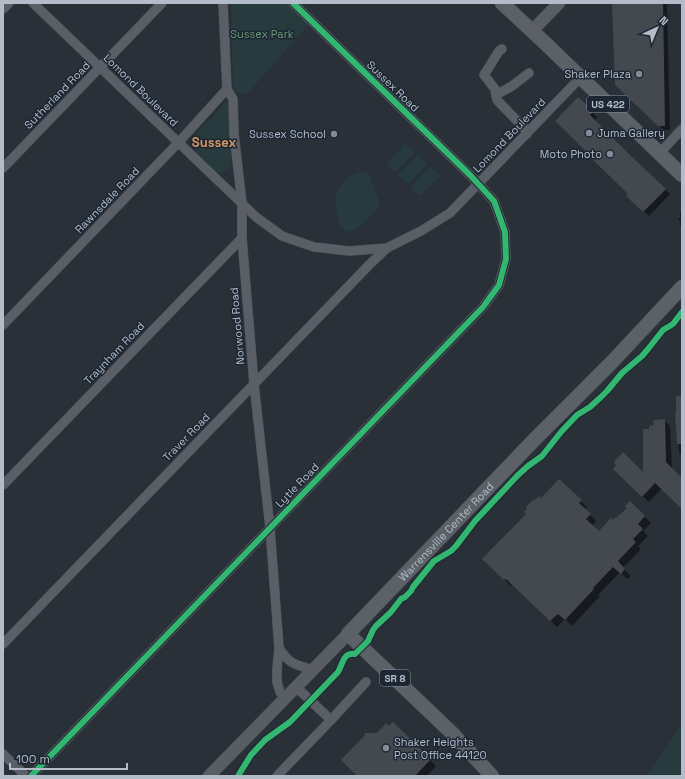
<svg xmlns="http://www.w3.org/2000/svg" width="685" height="779" viewBox="0 0 685 779" font-family="'Space Grotesk',sans-serif">
  <style>
    .green { fill: #273a3e }
    .shadow { fill: #0007 }
    .building { fill: #444950 }
    .lines { fill: none; stroke-linecap: round; stroke-linejoin: round }
    .street-casing { stroke: #484c53; stroke-width: 10 }
    .secondary-casing { stroke: #484c53; stroke-width: 13 }
    .primary-casing { stroke: #484c55; stroke-width: 15 }
    .street { stroke: #5a5e66; stroke-width: 9 }
    .secondary { stroke: #595d64; stroke-width: 12 }
    .primary { stroke: #5c6168; stroke-width: 14 }
    .cycleway-casing { stroke: #1d2633; stroke-width: 8 }
    .cycleway { stroke: #33b770; stroke-width: 6 }
    .poi-dot { fill: #848b96; stroke: #1d2633; stroke-width: 1.5 }
    .labels { text-anchor: middle; dominant-baseline: central; stroke-width: 3; stroke-linejoin: round; paint-order: stroke }
    .shield { fill: #1d2633; stroke: #878f9c; stroke-width: 1 }
    .shield-label { font-size: 10px; font-weight: bold; fill: #b4bcc9 }
    .park-label { font-size: 11px; fill: #6b9a76; stroke: #1d2633 }
    .poi-label { font-size: 11px; fill: #b4bcc9; stroke: #1d2633; text-anchor: end }
    .street-label { font-size: 11px; fill: #b4bcc9; stroke: #1d2633 }
    .quarter-label { font-size: 13px; font-weight: bold; fill: #d59563; stroke: #1d2633 }
  </style>
  <rect width="100%" height="100%" fill="#2a3038"/>
  <g class="green">
    <polygon points="231,3 287,3 309,24 248,93 236,93 233,87 232,34"/>
    <path d="M226,100l3,2c0,4 -1,9 -1,13 1,17 7,37 1,53l-8,5 -14,-7 -14,-18 -2,-7 10,-12 15,-15z"/>
    <polygon points="405,143 415,152 395,172 386,163"/>
    <polygon points="418,155 427,164 408,184 398,175"/>
    <polygon points="430,166 440,176 420,196 411,187"/>
    <path d="M363,171l6,4 11,28c-8,13 -17,25 -32,29 -7,-3 -9,-8 -10,-15 -1,-6 -4,-16 -2,-22 3,-12 16,-22 27,-24z"/>
    <polygon points="682,723 682,776 647,776 679,728"/>
  </g>
  <g class="shadow">
    <polygon points="613,3 667,3 670,130 664,130 616,85"/>
    <polygon points="578,98 597,117 594,121 670,194 649,216 628,196 630,194"/>
    <polygon points="682,211 682,227 679,224 681,222 678,219 681,217 679,214"/>
    <polygon points="682,397 682,456 679,453 676,413"/>
    <polygon points="664,420 670,426 672,469 682,479 682,508 662,488 649,502 620,475 644,474 650,430"/>
    <polygon points="559,480 587,507 585,509 596,521 592,526 599,533 613,521 617,520 628,508 630,503 651,523 643,531 648,536 638,546 641,549 623,568 631,576 627,579 620,572 598,595 600,596 572,626 565,619 557,627 512,584 511,586 483,559 527,514 535,501 541,499"/>
    <polygon points="393,724 436,766 427,776 358,776 377,734 389,727"/>
  </g>
  <g class="building">
    <polygon points="612,3 663,3 665,126 658,126 615,85"/>
    <polygon points="578,97 593,111 590,115 631,156 666,189 643,212 626,196 628,194 584,151 585,150 555,121"/>
    <polygon points="676,396 682,396 682,444 677,444 675,412 676,412"/>
    <polygon points="665,419 666,462 682,478 682,509 655,483 642,497 613,469 616,465 614,462 623,452 643,472 643,429 649,429 650,425 653,426 654,420"/>
    <polygon points="559,479 582,500 579,503 591,514 586,519 599,531 611,518 613,520 615,517 616,518 627,508 625,506 630,501 645,516 638,524 643,529 633,539 636,542 618,561 625,569 621,574 613,567 593,588 594,589 565,620 558,614 550,621 506,579 504,580 482,559 526,514 524,512 527,508 526,507 534,499 535,500 539,496 541,498"/>
    <polygon points="393,722 431,759 415,776 357,776 341,760 365,735 364,733 377,733 386,723 389,726"/>
  </g>
  <g class="lines">
    <defs>
      <g id="street">
        <polyline points="33,3 256,217 282,236 314,247 349,251 387,248 421,231 450,213 580,78"/>
        <polyline points="223,3 227,89 233,99 234,134 242,203 242,238 254,384 270,528 279,648 277,669 277,682 280,692 285,698"/>
        <polyline points="3,9 9,3"/>
        <polyline points="502,49 499,51 484,75 495,89 497,100 525,129 527,134"/>
        <polyline points="496,95 512,86 529,73"/>
        <polyline points="659,154 682,129"/>
        <polyline points="3,168 162,3"/>
        <polyline points="3,325 178,143 227,89"/>
        <polyline points="3,485 242,238"/>
        <polyline points="3,644 370,264 387,248"/>
        <path d="M279,648c11,17 16,16 34,22"/>
        <polyline points="296,687 331,720"/>
        <polyline points="3,754 26,776"/>
        <polyline points="31,776 483,307 499,285 506,259 505,232 494,201 470,175 293,3"/>
        <polyline points="277,776 331,720 366,682"/>
      </g>
      <g id="secondary">
        <polyline points="532,31 559,3"/>
        <polyline points="209,776 348,634"/>
      </g>
      <g id="primary">
        <polyline points="502,3 545,43 682,175"/>
        <path id="s1" d="M492,776l-39,-42 -105,-100 185,-193 80,-80 69,-74"/>
      </g>
    </defs>
    <use href="#street" class="street-casing"/>
    <use href="#secondary" class="secondary-casing"/>
    <use href="#primary" class="primary-casing"/>
    <use href="#street" class="street"/>
    <use href="#secondary" class="secondary"/>
    <use href="#primary" class="primary"/>
    <defs>
      <g id="cycleway">
        <polyline points="31,776 483,307 499,285 506,259 505,232 494,201 470,175 293,3"/>
        <path d="M238,776l13,-21 14,-15 25,-18 48,-50c5,-8 5,-20 17,-18l13,-13 5,-11 3,-4 15,-14 10,-13 4,-2 6,-6 2,-4 21,-26 17,-10 5,-5 19,-25 43,-46 10,-9 14,-10 19,-24 16,-17 13,-8 11,-10 6,-6 15,-18 20,-17 6,-7 15,-19 10,-6 9,-12"/>
      </g>
    </defs>
    <use href="#cycleway" class="cycleway-casing"/>
    <use href="#cycleway" class="cycleway"/>
  </g>
  <g class="poi-dot">
    <circle cx="639" cy="74" r="4"/>
    <circle cx="589" cy="133" r="4"/>
    <circle cx="334" cy="134" r="4"/>
    <circle cx="610" cy="154" r="4"/>
    <circle cx="386" cy="748" r="4"/>
  </g>
  <g class="labels">
    <g class="shield">
      <rect x="587" y="96" width="42" height="16" rx="3"/>
      <rect x="380" y="670" width="30" height="16" rx="3"/>
    </g>
    <g class="shield-label">
      <text x="608" y="104">US 422</text>
      <text x="395" y="678">SR 8</text>
    </g>
    <g class="park-label">
      <text x="262" y="34">Sussex Park</text>
    </g>
    <g class="poi-label">
      <text x="631" y="74">Shaker Plaza</text>
      <text x="597" y="133" text-anchor="start">Juma Gallery</text>
      <text x="326" y="134">Sussex School</text>
      <text x="602" y="154">Moto Photo</text>
      <text x="394" y="742" text-anchor="start">Shaker Heights<tspan x="394" dy="13">Post Office 44120</tspan></text>
    </g>
    <g class="street-label">
      <text transform="translate(393 86) rotate(44)">Sussex Road</text>
      <text transform="translate(141 90) rotate(44)">Lomond Boulevard</text>
      <text transform="translate(57 95) rotate(-46)">Sutherland Road</text>
      <text transform="translate(509 135) rotate(-46)">Lomond Boulevard</text>
      <text transform="translate(107 200) rotate(-46)">Rawnsdale Road</text>
      <text transform="translate(237 326) rotate(-95)">Norwood Road</text>
      <text transform="translate(114 353) rotate(-46)">Traynham Road</text>
      <text transform="translate(186 437) rotate(-46)">Traver Road</text>
      <text transform="translate(297 485) rotate(-46)">Lytle Road</text>
      <text stroke="none"><textPath href="#s1" startOffset="344">Warrensville Center Road</textPath></text>
    </g>
    <g class="quarter-label">
      <text x="214" y="142">Sussex</text>
    </g>
  </g>
  <rect width="685" height="779" fill="none" stroke="#b4bcc9" stroke-width="8"/>
  <g transform="translate(657 28) rotate(44)" stroke="#1d2633" stroke-width="3" paint-order="stroke">
  <path d="M0-3L7 15L0 10L-7 15Z" fill="#b4bcc9"/>
  <text y="-6" font-size="11" font-weight="bold" text-anchor="middle" fill="#b4bcc9">N</text>
  </g>
  <path d="M10 763v6h117v-6" fill="none" stroke="#b4bcc9" stroke-width="2"/>
  <text x="16" y="763" font-size="12" fill="#b4bcc9" stroke="#1d2633" stroke-width="3" paint-order="stroke">100 m</text>
</svg>
